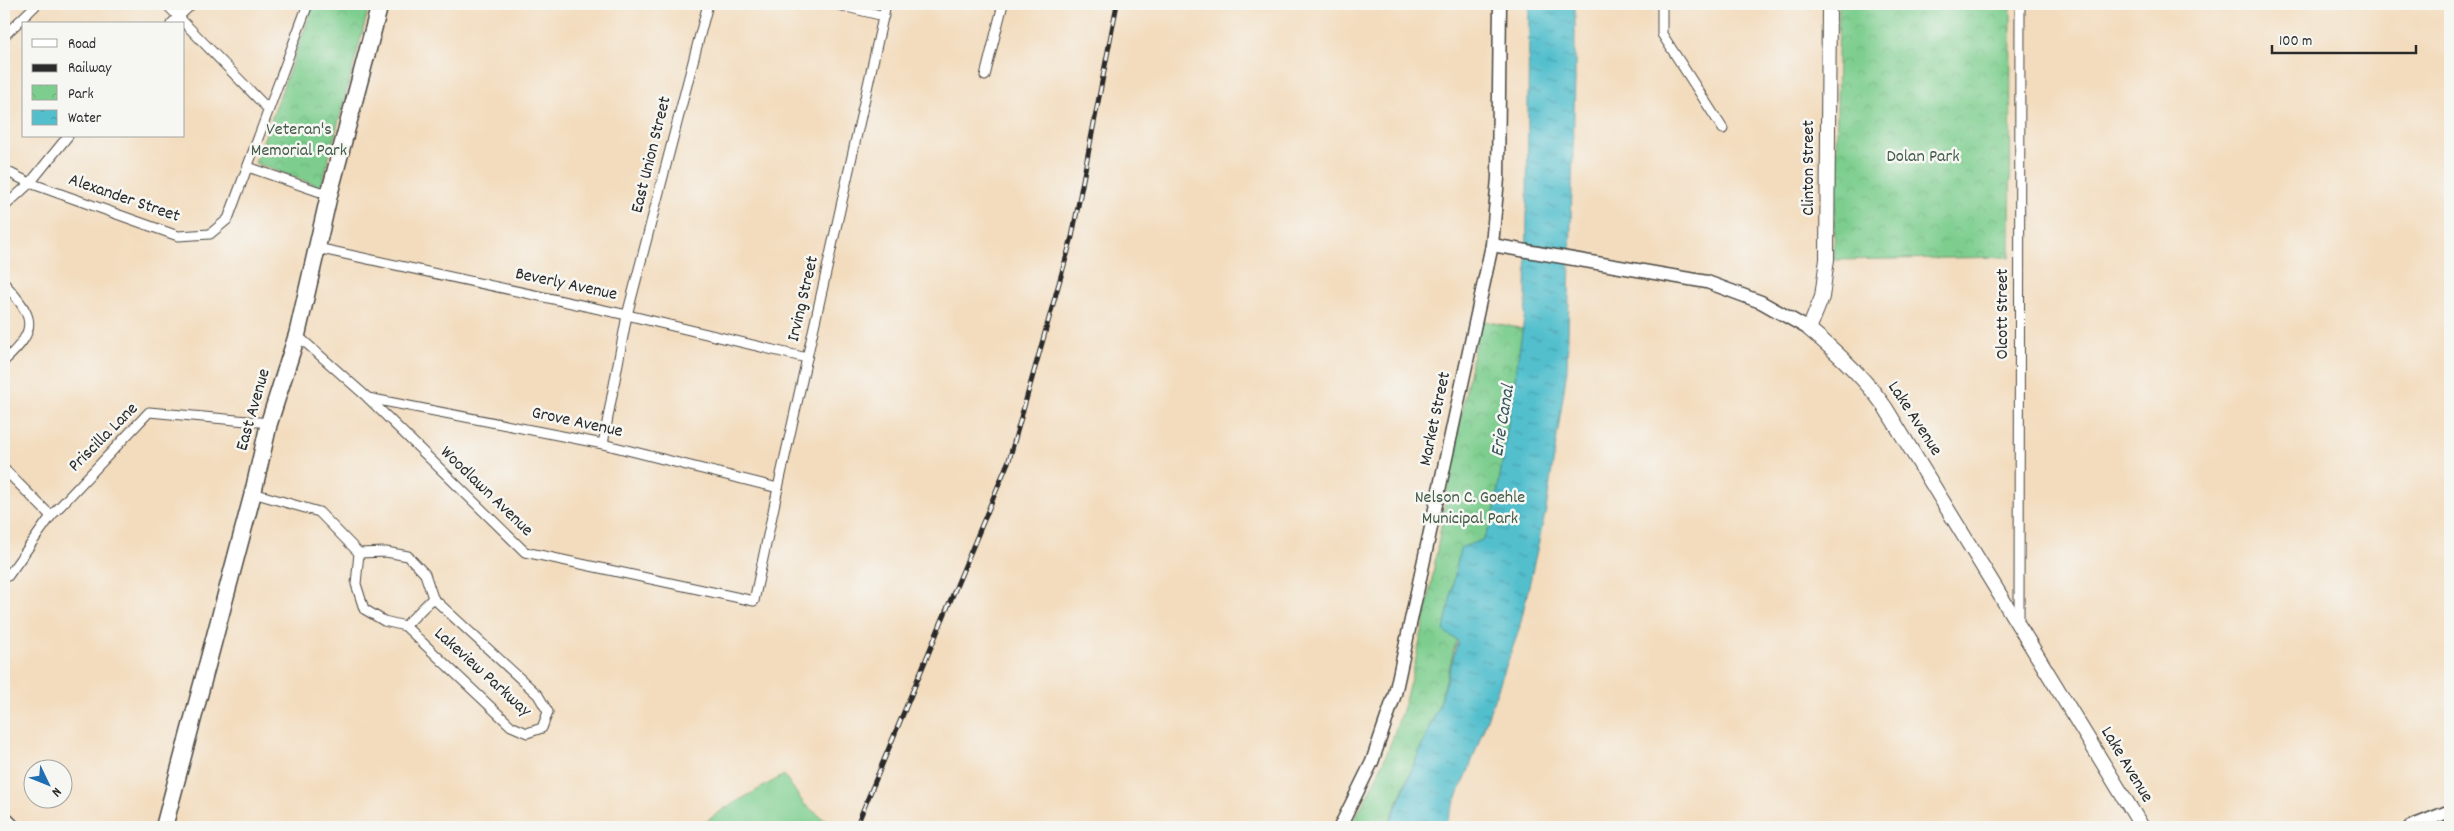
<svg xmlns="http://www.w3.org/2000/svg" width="2454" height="831" viewBox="0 0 2454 831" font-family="Dekko,sans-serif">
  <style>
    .grass { fill: #7dce8e; stroke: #547c5c }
    .park { fill: url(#park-crowns); stroke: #547c5c }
    .water { fill: url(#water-ripples); stroke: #3f757c }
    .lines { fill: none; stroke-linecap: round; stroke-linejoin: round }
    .street-casing { stroke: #494641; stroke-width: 11 }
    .secondary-casing { stroke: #494641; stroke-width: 15 }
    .primary-casing { stroke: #494641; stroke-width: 16 }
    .highway-casing { stroke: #494641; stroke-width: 19 }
    .street { stroke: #fff; stroke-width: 9 }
    .secondary { stroke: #fff; stroke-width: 12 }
    .primary { stroke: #fff; stroke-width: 14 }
    .highway { stroke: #fff; stroke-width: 16 }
    .rail-casing { stroke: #2b2b2b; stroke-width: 5 }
    .rail { stroke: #f6f6f2; stroke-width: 3; stroke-dasharray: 9; stroke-linecap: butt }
    .labels { text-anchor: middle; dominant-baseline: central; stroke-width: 5; stroke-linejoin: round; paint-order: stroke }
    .park-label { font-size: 18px; fill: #445c49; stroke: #f6f6f2 }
    .street-label { font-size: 18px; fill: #2b2b2b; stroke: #f6f6f2 }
    .water-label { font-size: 19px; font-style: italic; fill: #37575c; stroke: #f6f6f2 }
  </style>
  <defs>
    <pattern id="park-crowns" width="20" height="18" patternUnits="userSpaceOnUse" patternTransform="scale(1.25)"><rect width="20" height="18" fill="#7dce8e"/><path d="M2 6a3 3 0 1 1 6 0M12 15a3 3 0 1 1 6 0" fill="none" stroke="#6cb17b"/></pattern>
    <pattern id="water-ripples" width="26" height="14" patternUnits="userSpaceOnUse" patternTransform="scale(1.25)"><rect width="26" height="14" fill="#53bfcd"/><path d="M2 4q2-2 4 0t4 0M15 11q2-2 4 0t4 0" fill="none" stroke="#459ba7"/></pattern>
  </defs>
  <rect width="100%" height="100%" fill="#f6f6f2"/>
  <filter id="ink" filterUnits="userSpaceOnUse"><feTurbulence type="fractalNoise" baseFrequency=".02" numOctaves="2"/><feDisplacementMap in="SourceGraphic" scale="10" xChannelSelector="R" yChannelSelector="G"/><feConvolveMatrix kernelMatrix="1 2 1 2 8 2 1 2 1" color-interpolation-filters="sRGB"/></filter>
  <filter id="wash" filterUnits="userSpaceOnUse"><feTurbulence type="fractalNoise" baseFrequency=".0096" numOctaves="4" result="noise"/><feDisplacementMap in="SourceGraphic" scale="20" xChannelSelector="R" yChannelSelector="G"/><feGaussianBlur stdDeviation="1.12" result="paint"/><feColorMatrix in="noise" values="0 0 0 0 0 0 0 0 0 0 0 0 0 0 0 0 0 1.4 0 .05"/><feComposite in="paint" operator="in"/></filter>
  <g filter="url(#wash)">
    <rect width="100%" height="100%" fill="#f3dcbd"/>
    <polygon class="grass" points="784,775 804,804 834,827 698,827 727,807"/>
    <g class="park">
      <polygon points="314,4 370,4 321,187 255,163"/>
      <polygon points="1839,4 2011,4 2010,257 1834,260"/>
      <path d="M1480,320l43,9 -30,193 -11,18 -41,160 -54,127h-38c60,-93 76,-206 94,-313 11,-65 24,-130 37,-194z"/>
    </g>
    <polygon class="water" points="1529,4 1575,4 1575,79 1567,370 1546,510 1519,630 1468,772 1444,827 1388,827 1441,700 1458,641 1444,631 1460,548 1482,540 1493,522 1526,306"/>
  </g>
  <g filter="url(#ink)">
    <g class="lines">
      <defs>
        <g id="street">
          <polyline points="166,4 268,109"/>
          <polyline points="834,4 884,16"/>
          <polyline points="1662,4 1662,34 1723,129"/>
          <polyline points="171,24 192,4"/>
          <polyline points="4,36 37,4"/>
          <polyline points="985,76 1003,4"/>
          <polyline points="248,167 329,195"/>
          <polyline points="4,170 30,183 178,236 210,234 228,219 308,4"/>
          <polyline points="4,207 30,183 68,136"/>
          <polyline points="317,248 627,315 807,358"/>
          <path d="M4,283c30,34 36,45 0,78"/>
          <polyline points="297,335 368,398 525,552 754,601 778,488 886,4"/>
          <polyline points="368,398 603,444 778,488"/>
          <polyline points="603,444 627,315 708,4"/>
          <polyline points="4,469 51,516"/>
          <polyline points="253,493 319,512 359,553 386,552 408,556 425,574 433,598 538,695 548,712 542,728 527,733 511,726 405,626 384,621 364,609 356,584 359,553"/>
          <polyline points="4,576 8,576 51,516 149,412 269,423"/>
          <polyline points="2019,623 2020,4"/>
          <polyline points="405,626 433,598"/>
        </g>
        <g id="secondary">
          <polyline points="1492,245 1707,282 1761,302 1809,329"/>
          <polyline points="4,817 14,827"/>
          <polyline points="1340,827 1372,762 1395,694 1492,245 1498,178 1500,4"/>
          <polyline points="2410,827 2450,811"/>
        </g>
        <path id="primary" d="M1829,4l-2,255 -5,38 -13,32c29,24 55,48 76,78l257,420"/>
        <polyline id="highway" points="164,827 253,493 269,423 297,335 329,195 380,4"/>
      </defs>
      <use href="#street" class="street-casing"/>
      <use href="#secondary" class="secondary-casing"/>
      <use href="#primary" class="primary-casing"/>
      <use href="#highway" class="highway-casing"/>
      <use href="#street" class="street"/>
      <use href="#secondary" class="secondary"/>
      <use href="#primary" class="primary"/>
      <use href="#highway" class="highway"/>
      <defs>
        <polyline id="rail" points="856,827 1009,460 1072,237 1117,4"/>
      </defs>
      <use href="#rail" class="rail-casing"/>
      <use href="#rail" class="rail"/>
    </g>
  </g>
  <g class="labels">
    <g class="park-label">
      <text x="299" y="130">Veteran's<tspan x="299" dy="21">Memorial Park</tspan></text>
      <text x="1923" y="157">Dolan Park</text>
      <text x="1470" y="498">Nelson C. Goehle<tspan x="1470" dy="21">Municipal Park</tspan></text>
    </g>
    <g class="street-label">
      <text transform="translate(652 155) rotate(-76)">East Union Street</text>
      <text transform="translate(1809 168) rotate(-90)">Clinton Street</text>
      <text transform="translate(124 199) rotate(19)">Alexander Street</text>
      <text transform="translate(566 285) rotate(12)">Beverly Avenue</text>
      <text transform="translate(804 299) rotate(-77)">Irving Street</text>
      <text transform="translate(2003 314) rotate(-90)">Olcott Street</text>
      <text transform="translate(254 410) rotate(-74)">East Avenue</text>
      <text transform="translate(1436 419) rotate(-78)">Market Street</text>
      <text transform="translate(1914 419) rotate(57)">Lake Avenue</text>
      <text transform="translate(577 423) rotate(12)">Grove Avenue</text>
      <text transform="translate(104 438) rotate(-45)">Priscilla Lane</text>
      <text transform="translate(486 492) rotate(44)">Woodlawn Avenue</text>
      <text transform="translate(482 673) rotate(42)">Lakeview Parkway</text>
      <text transform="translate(2126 765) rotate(59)">Lake Avenue</text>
    </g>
    <g class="water-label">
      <text transform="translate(1504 421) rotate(-81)">Erie Canal</text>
    </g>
  </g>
  <rect width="2454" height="831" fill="none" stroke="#f6f6f2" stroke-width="20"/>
  <rect x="22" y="22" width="162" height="115" fill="#f6f6f2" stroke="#a5a5a2"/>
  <rect x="32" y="39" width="25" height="8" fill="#ffffff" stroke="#a5a5a2"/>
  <text x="68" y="48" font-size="15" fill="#2b2b2b">Road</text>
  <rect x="32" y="64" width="25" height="8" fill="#2b2b2b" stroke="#a5a5a2"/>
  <text x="68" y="72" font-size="15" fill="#2b2b2b">Railway</text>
  <rect x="32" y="85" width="25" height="15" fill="url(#park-crowns)" stroke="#a5a5a2"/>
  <text x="68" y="98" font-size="15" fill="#2b2b2b">Park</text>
  <rect x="32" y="110" width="25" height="15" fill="url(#water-ripples)" stroke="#a5a5a2"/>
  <text x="68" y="122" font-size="15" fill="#2b2b2b">Water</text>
  <g transform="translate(48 784) rotate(133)"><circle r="24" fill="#f6f6f2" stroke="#a5a5a2"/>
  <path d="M0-4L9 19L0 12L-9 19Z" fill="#1f6fb2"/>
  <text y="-8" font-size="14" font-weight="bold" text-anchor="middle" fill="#2b2b2b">N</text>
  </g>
  <path d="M2272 45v8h144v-8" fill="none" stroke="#2b2b2b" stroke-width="2.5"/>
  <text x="2279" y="45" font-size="15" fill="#2b2b2b" stroke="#f6f6f2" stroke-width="4" paint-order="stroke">100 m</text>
</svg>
